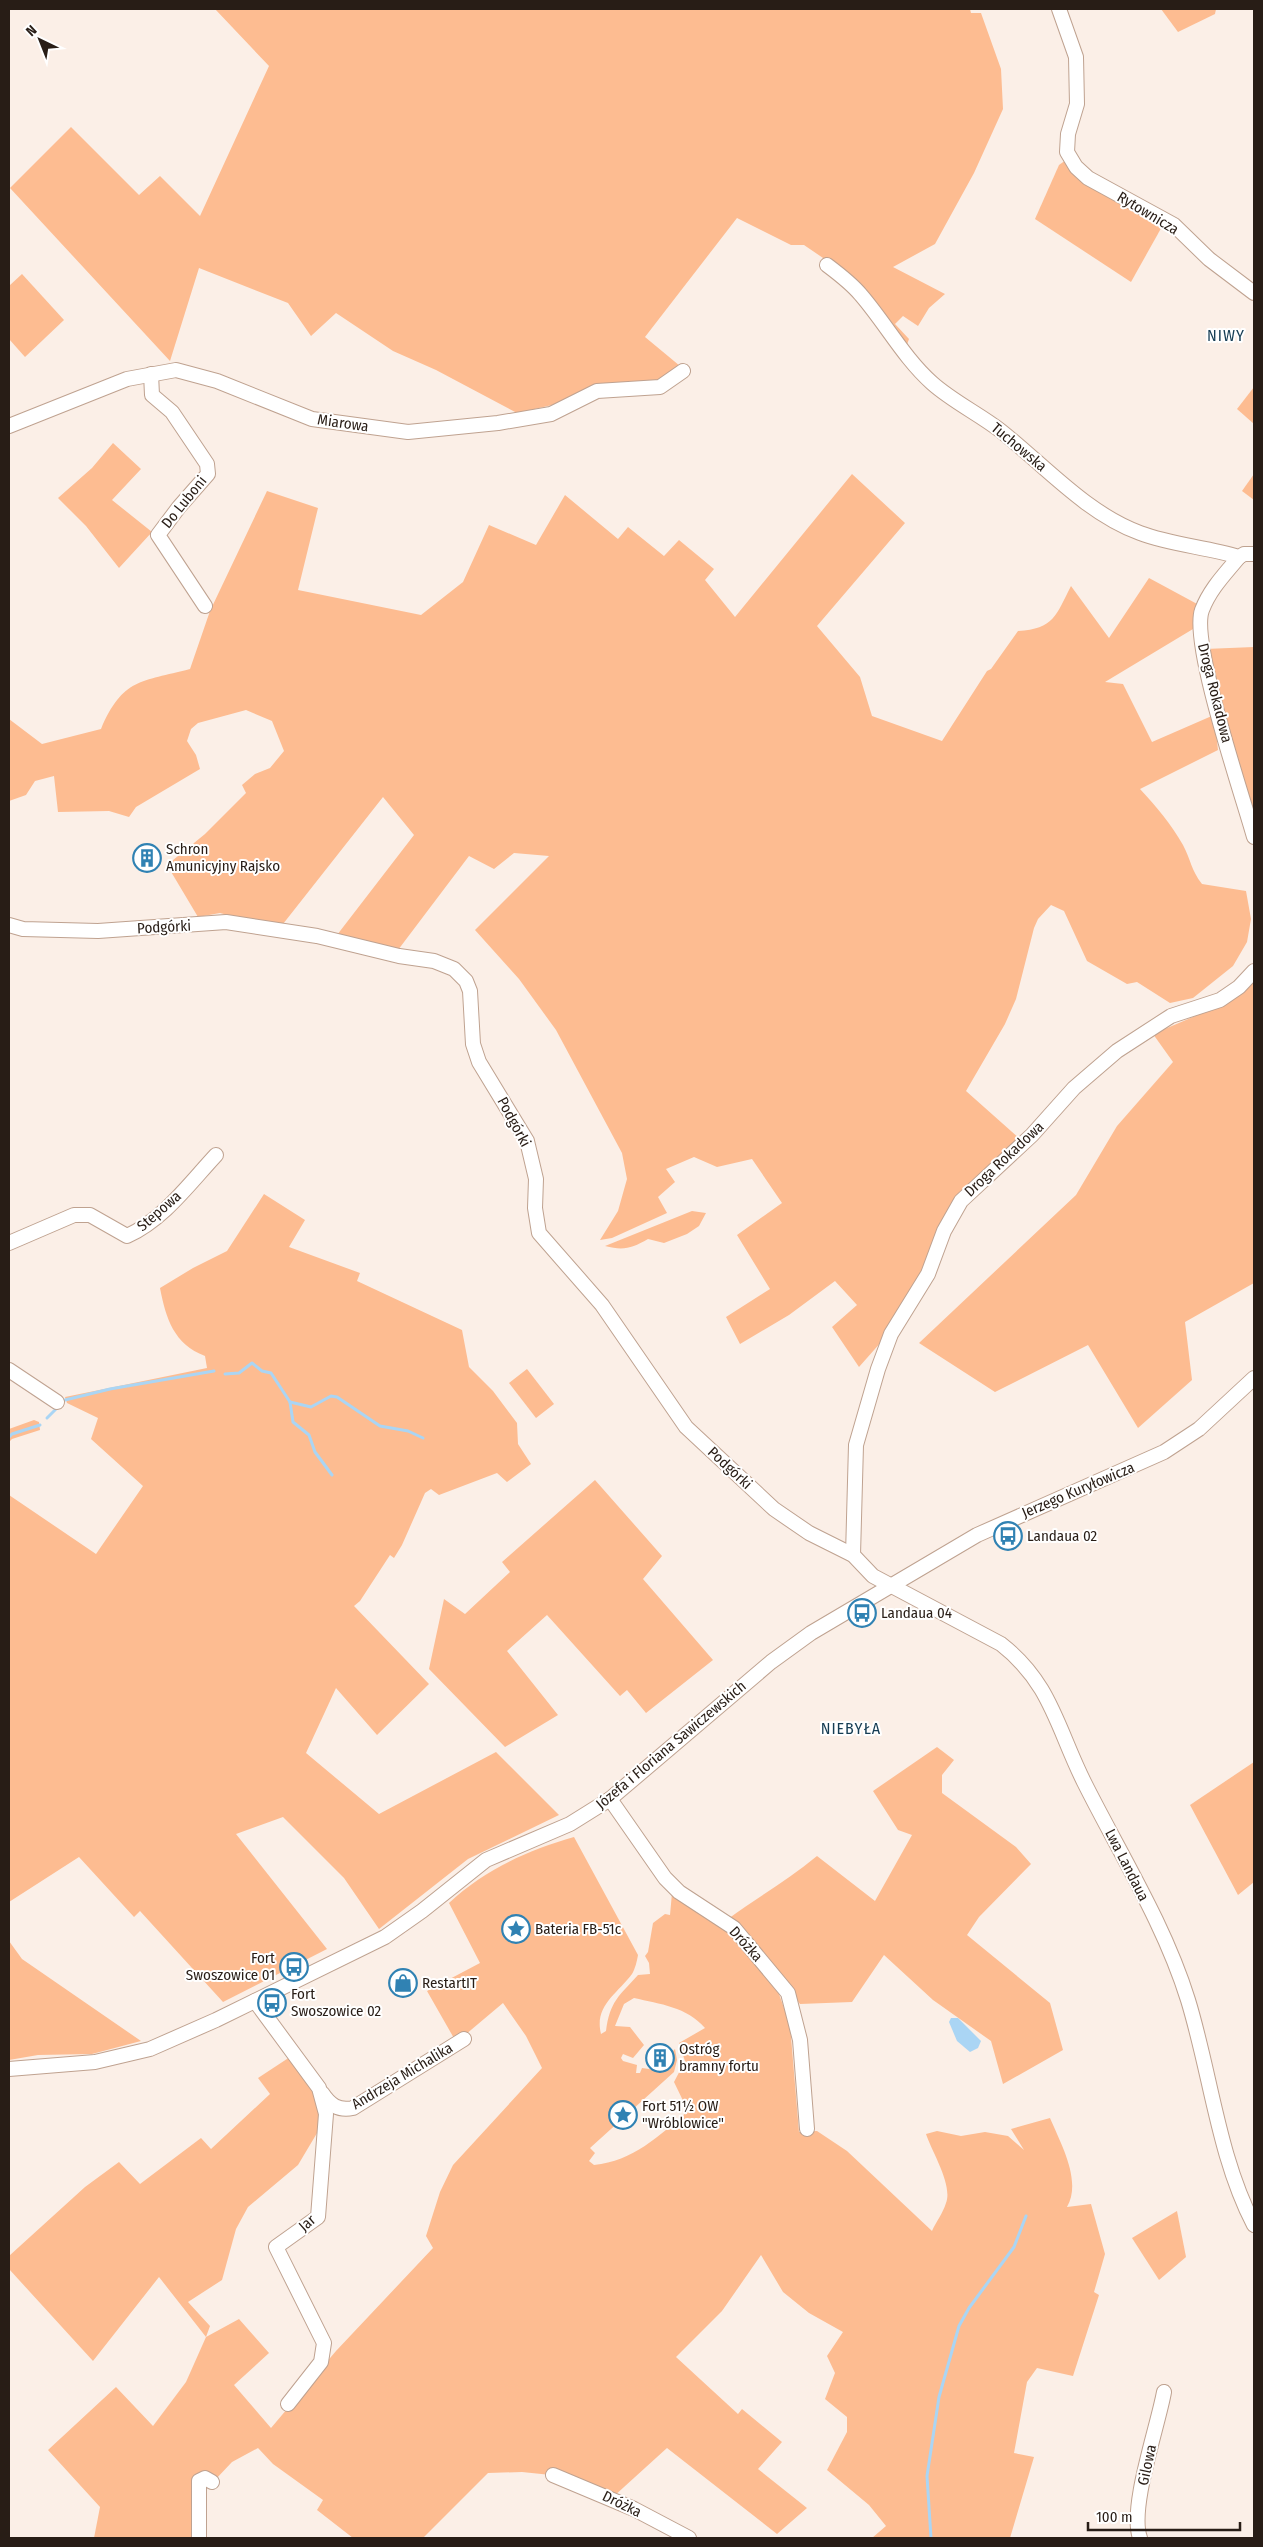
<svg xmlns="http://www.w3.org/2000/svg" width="1263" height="2547" viewBox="0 0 1263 2547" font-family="'Fira Sans Condensed',sans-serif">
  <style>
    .green { fill: #fdbc91; fill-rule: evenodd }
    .water { fill: #aad5f4 }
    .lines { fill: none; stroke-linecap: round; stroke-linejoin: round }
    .stream { stroke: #aad5f4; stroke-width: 3 }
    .minor-casing { stroke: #bfa290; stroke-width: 16 }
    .minor { stroke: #fff; stroke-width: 14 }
    .labels { text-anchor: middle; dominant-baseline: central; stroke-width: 4; stroke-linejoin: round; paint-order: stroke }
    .street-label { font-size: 15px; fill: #281d16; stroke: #fff }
    .poi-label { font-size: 15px; fill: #281d16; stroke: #fff; text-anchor: start }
    .neighbourhood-label { font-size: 16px; letter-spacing: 1px; fill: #163d54; stroke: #fff }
  </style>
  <rect width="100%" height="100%" fill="#fbefe7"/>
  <g class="green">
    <polygon points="215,9 970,9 971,13 981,13 1001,69 1003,109 974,173 935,244 893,267 945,294 929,308 918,326 903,316 895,324 909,339 905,350 848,275 804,245 791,245 737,218 645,337 680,366 661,379 631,385 600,386 552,405 517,413 436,370 393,351 336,313 311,336 288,303 199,268 170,361 10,188 71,127 139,195 160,176 200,216 269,66"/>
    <polygon points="1161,9 1216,9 1215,14 1178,32"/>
    <polygon points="1066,160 1164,223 1131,282 1035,219 1059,165"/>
    <polygon points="22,274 64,320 25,357 9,339 9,286"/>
    <polygon points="1254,387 1254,424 1237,409"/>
    <polygon points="113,443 141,469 112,500 152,532 119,568 86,526 58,498 92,468"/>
    <path d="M852,474l53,49 -88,103 43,51 12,39 70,25 45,-70 4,-2 27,-38c36,-2 38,-16 53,-45l38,52 40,-60 50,27 -6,24 -88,53 18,2 29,58 62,-27 4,35 -78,39c16,17 31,35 43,56 8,15 8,25 19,39l44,7 5,28 -4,23 -14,24 -40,32 -23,5 -33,-21 -10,2 -40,-23 -23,-50 -13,-6 -13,14 -4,9 -18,71 -11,25 -39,67 55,49 -47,39 -25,31 -24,59 -43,72 -23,26 -27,-40 25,-22 -22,-24 -46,34 -49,29 -14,-27 44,-28 -33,-54 45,-32 -30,-44 -35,8 -23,-10 -28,12 9,13 -17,15 9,16 -55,25 -12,2 18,-29 7,-25 2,-7 -5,-26 -66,-123 -37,-51 -44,-49 74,-74 -35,-3 -20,16 -25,-13 -71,94 -61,-15 77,-100 -31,-38 -100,127 -33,-3 -30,-8 -22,4 -31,-52 38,-31 41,-41 -4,-8 13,-11 15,-6 14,-17 -12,-30 -26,-11 -48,13 -7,6 -4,12 9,14 4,14 -64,38 -7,10 -20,-6 -51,1 -4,-36 -19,5 -9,14 -17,6v-82l33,25 59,-15c22,-51 40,-47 89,-60l20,-58 57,-120 51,17 -20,82 123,25 42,-33 26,-57 47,20 29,-50 53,44 10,-12 36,29 15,-16 35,29 -9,11 30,37z"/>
    <polygon points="1254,474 1254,500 1242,491"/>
    <polygon points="1254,647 1254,819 1205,649"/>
    <polygon points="1254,978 1254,1283 1185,1322 1192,1380 1138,1428 1088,1345 995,1392 919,1343 1076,1195 1117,1126 1173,1062 1153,1034 1233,1000"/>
    <path d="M264,1194l41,26 -16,27 71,26 -3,8 105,49 7,37 24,24 24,32 1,21 13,20 -24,18 -10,-9 -58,22 -8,-6 -6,4 -23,52 -8,13 -4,-3 -30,46 -6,5 75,78 -52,51 -41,-47 -30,65 73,61 117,-62 63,63 -91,44 -89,70 -35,-51 -61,-61 -47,17 91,115 -104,53 -83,-91 -6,6 -55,-60 -70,45v-407l87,59 47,-68 -52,-47 7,-21 -31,-15 -2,-6 142,-29 -2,-12c-31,-12 -39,-37 -45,-68l33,-20 34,-17z"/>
    <path d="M692,1211l14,2 -7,13 -12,8 -23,9 -16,-4c-16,9 -24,12 -43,7z"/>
    <polygon points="527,1369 554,1404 536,1418 509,1383"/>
    <polygon points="34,1420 39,1422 40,1430 12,1439 9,1442 9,1429"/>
    <polygon points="595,1480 662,1556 643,1579 713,1660 646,1713 627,1690 620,1696 547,1615 507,1651 558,1715 505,1747 429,1669 444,1599 465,1614 510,1572 502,1562"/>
    <path d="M937,1747l17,13 -12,15v18l74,54 15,17 -52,53 -12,18 83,68 13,47 -60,34 -12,-43 -58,-41 -49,-45 -32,47 -52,2 -63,-77 -9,-8c30,-22 60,-39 89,-63l58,45 37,-66 -14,-5 -25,-39z"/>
    <polygon points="1254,1762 1254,1882 1238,1895 1190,1805"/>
    <path d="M574,1837l64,118c-1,6 -3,14 -6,19 -15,20 -38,32 -31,60l5,-3c4,-30 13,-35 32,-56l12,-1 -1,-11 -4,-7 3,-4 5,-29 12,-9 5,1 2,-22 51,32 56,69 11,31 9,107 18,-1 30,20 85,80c4,-9 11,-18 14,-28 7,-18 -14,-51 -20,-69l11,-3 24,5 24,-4 23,4 16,14 -13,-21 39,-11c11,26 32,63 17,89l24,-3 14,50 -11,38 5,3 -26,81 -36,-8 -10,14 -13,71 20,4 -24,81h-138l14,-12 -17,-21 -42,-35 20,-38v-15l-22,-18 10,-26 -8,-17 16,-24 -34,-19 -26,-21 -22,-37 -39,56 -46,46 62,57 4,-5 40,33 -24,27 49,39 -30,26 -110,-86 -54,49 -62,-22 -29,-3 -34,1 -65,65h-70l-36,-28 6,-10 -50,-36 -15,-16 -26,14 -17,18 -14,-5 -6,63h-101l6,-31 -52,-57 68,-63 37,39 33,-44 20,-45 -47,-60 -66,84 -84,-92v-13l76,-69 34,-25 21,22 61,-46 10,11 59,-55 -12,-16 35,-23 18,27 12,41 -25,42 -50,42 -12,22 -14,51 -34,22 22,24 -4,11 33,-18 30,34 -35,32 37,43 65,-77 97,-103 -7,-12 14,-44 13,-27 89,-97 -16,-32 -23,-33 -38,32 -10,5 -28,-49 53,-28 -31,-60c35,-33 79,-53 125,-66zM634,1998c26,6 53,9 71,30l-26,15 6,18 -11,21 14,29c-29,25 -55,50 -94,54l-5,-4 6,-8 -5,-5 84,-76 3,-12 -2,-11 -7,7 -6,11 -6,3 -14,-2 -2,5h-4l1,-8 -14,-4 -2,-3 2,-4 10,4 11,-13 -14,-18 -15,-1 9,-22z"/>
    <polygon points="9,1941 22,1959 141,2041 92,2054 38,2055 9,2060"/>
    <polygon points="1177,2211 1186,2257 1159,2280 1132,2238"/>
  </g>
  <polygon class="water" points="951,2018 958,2018 981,2041 978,2048 970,2052 957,2041 949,2022"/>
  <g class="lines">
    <g class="stream">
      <polyline points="225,1374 239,1373 252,1363 262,1371 271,1373 290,1402 293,1422 309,1435 315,1452 332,1475"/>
      <polyline points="65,1400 110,1389 214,1371"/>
      <polyline points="290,1402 311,1407 331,1396 337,1397 380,1426 408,1431 423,1438"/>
      <polyline points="47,1418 57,1408"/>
      <polyline points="9,1437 12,1434 40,1425"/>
      <polyline points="931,2538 927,2476 939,2397 959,2326 969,2308 1014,2247 1026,2216"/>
    </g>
    <defs>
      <g id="minor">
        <polyline points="1059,9 1076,57 1077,104 1068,134 1067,152 1076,167 1088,178 1174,225 1209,259 1254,293"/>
        <path d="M827,265c12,9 25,19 34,30 25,29 43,63 71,88 20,18 47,31 69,48 44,35 85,82 139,102 32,12 67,14 99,24l5,-3h10"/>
        <polyline points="151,374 152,395 172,412 207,464 208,474 179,507 158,535 205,606"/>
        <polyline points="9,426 127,379 176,370 217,381 312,419 408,432 498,423 551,414 597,391 660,387 683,371"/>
        <path d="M1239,557c-14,17 -29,32 -37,53 -12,32 41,187 52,227"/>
        <path d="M9,925l14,4 75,2 128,-9 91,14 82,20 35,5 20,8 12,12 4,10 3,53 6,18 48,79 9,38 -1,29 4,25 63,72 84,122 88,82 35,24 44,22 20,21 128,68c50,39 56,84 83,138 36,72 80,141 104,218 23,75 30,156 66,225"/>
        <path d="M9,1243l65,-28h16l37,21c37,-17 62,-52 89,-81"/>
        <polyline points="9,1370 57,1402"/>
        <polyline points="853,1555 856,1445 878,1369 891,1334 928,1274 944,1231 961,1201 1032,1135 1074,1088 1117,1051 1171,1016 1220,1000 1239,987 1254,971"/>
        <polyline points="610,1799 665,1878 679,1892 734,1928 788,1993 800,2040 807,2129"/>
        <polyline points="255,2001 319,2088 326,2114 318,2217 276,2247 324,2343 321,2362 288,2404"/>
        <polyline points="9,2069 95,2062 150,2049 216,2020 385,1937 422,1911 486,1860 570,1824 610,1799 771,1662 811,1633 977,1535 1164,1452 1199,1429 1254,1378"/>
        <path d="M322,2093c8,12 16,18 31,15l111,-69"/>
        <polyline points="553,2475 634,2509 689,2538"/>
        <polyline points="199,2538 199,2481 205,2478 212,2482"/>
        <path d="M1140,2538c-11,-30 18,-112 24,-146"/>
      </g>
    </defs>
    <use href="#minor" class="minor-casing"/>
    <use href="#minor" class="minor"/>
  </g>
  <defs>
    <symbol id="building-ring" viewBox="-11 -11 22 22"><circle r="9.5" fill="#fff" stroke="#3082b3" stroke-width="1.5"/><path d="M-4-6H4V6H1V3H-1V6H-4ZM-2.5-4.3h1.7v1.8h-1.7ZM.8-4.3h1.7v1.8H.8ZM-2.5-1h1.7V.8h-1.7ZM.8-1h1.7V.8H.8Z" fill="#3082b3"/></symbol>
    <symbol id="bus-ring" viewBox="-11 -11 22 22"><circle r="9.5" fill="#fff" stroke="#3082b3" stroke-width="1.5"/><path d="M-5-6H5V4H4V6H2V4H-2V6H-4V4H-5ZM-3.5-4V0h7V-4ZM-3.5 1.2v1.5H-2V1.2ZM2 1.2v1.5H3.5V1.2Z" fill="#3082b3"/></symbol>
    <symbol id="sight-ring" viewBox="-11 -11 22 22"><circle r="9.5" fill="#fff" stroke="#3082b3" stroke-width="1.5"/><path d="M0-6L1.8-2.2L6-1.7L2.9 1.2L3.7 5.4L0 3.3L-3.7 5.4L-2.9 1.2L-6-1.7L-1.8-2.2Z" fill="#3082b3"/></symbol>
    <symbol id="shop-ring" viewBox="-11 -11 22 22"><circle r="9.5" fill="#fff" stroke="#3082b3" stroke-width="1.5"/><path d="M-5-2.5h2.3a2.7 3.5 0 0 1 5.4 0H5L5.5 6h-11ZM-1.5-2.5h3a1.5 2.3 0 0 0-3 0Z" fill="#3082b3"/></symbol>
  </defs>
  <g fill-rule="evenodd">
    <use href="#building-ring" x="131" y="842" width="32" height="32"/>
    <use href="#bus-ring" x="992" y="1520" width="32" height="32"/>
    <use href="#bus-ring" x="846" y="1597" width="32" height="32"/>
    <use href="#sight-ring" x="500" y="1913" width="32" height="32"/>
    <use href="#bus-ring" x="278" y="1951" width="32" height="32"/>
    <use href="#shop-ring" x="387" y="1967" width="32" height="32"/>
    <use href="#bus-ring" x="256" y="1987" width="32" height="32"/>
    <use href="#building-ring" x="644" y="2042" width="32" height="32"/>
    <use href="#sight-ring" x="607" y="2099" width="32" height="32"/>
  </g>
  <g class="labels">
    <g class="street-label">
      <text transform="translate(1148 213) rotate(31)">Rytownicza</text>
      <text transform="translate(343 423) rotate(8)">Miarowa</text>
      <text transform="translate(1019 447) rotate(40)">Tuchowska</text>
      <text transform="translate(184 502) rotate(-51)">Do Luboni</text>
      <text transform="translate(1215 693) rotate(76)">Droga Rokadowa</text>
      <text transform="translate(164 927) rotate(-3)">Podgórki</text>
      <text transform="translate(514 1122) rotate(62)">Podgórki</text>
      <text transform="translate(1004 1159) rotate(-43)">Droga Rokadowa</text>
      <text transform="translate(159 1211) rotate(-41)">Stepowa</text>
      <text transform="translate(730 1468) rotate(43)">Podgórki</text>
      <text transform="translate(1078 1490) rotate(-23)">Jerzego Kuryłowicza</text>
      <text transform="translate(671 1745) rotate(-40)">Józefa i Floriana Sawiczewskich</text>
      <text transform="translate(1127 1865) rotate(63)">Lwa Landaua</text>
      <text transform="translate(746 1944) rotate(48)">Dróżka</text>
      <text transform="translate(402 2076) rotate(-31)">Andrzeja Michalika</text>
      <text transform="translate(307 2223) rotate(-42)">Jar</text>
      <text transform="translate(1147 2465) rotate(-78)">Gilowa</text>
      <text transform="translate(622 2504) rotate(26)">Dróżka</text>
    </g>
    <g class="poi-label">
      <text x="166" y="849">Schron<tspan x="166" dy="17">Amunicyjny Rajsko</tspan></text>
      <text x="1027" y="1536">Landaua 02</text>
      <text x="881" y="1613">Landaua 04</text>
      <text x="535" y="1929">Bateria FB-51c</text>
      <text x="275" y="1958" text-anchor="end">Fort<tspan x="275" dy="17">Swoszowice 01</tspan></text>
      <text x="422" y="1983">RestartIT</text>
      <text x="291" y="1994">Fort<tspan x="291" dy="17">Swoszowice 02</tspan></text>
      <text x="679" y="2049">Ostróg<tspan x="679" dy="17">bramny fortu</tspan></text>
      <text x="642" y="2106">Fort 51½ OW<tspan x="642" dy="17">"Wróblowice"</tspan></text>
    </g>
    <g class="neighbourhood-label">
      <text x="1226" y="335">NIWY</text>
      <text x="851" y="1728">NIEBYŁA</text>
    </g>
  </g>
  <rect width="1263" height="2547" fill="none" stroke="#281d16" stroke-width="20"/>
  <g transform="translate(40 40) rotate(317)" stroke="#ffffff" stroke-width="4" paint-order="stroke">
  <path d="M0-4L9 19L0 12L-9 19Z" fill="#281d16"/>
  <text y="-8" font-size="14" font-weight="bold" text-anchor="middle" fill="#281d16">N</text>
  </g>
  <path d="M1088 2522v8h152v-8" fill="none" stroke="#281d16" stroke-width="2.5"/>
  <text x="1096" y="2522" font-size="15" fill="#281d16" stroke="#ffffff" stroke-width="4" paint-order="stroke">100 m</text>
</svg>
